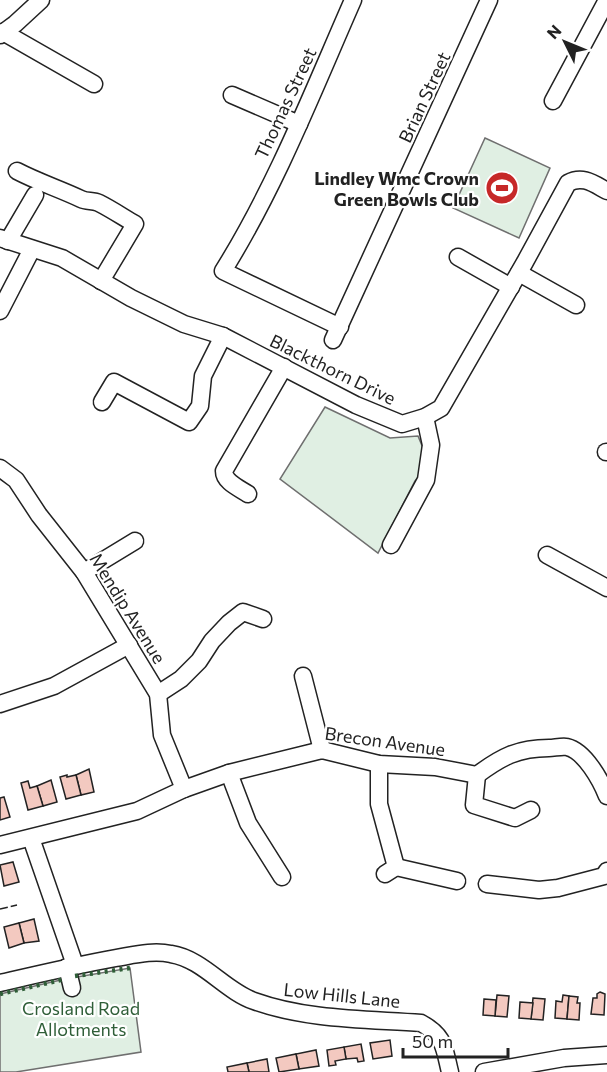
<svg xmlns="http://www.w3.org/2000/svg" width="607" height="1072" viewBox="0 0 607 1072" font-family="Commissioner,sans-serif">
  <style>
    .green { fill: #e0efe3; stroke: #6f6f6f; stroke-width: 1.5 }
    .building { fill: #f3c9c0; stroke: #222; stroke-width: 1.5 }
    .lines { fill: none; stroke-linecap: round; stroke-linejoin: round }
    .minor-casing { stroke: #222; stroke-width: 19 }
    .minor { stroke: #fff; stroke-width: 16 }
    .hedge { stroke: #2f5e38; stroke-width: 4.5; stroke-dasharray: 3 4.5; stroke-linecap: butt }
    .fence { stroke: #222; stroke-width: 1.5; stroke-dasharray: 8 3; stroke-linecap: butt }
    .labels { text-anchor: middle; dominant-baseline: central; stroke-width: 4.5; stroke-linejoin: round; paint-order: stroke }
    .street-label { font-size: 18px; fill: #222; stroke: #fff }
    .poi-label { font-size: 18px; font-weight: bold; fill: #222; stroke: #fff; text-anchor: end }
    .park-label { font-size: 18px; fill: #2f5e38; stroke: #fff }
  </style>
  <rect width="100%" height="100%" fill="#fff"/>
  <g class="green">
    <polygon points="485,138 550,168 519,238 453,208"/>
    <polygon points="325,407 390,438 418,436 425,453 424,471 415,481 378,553 280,479"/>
    <polygon points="130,968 141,1052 16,1072 0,1072 0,994 65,979"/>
  </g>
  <g class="building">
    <polygon points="89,769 94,792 81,795 76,775"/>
    <polygon points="67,775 67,777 76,775 81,795 66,799 60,777"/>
    <polygon points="51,780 57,802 43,806 37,786"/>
    <polygon points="28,781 30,788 37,786 43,806 28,810 21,783"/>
    <polygon points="4,797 10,817 0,820 0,798"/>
    <polygon points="13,862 19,882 4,886 0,865"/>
    <polygon points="34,919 39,941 24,943 19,923"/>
    <polygon points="19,923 24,943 9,948 4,927"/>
    <polygon points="600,992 605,994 604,1015 591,1014 593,998 597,998 597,994"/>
    <polygon points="497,995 509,996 507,1017 495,1016"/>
    <polygon points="563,995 569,996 567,1019 555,1018 556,1001 562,1002"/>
    <polygon points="569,996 578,997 577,1003 580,1003 579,1020 567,1019"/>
    <polygon points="533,998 545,999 543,1020 531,1019"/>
    <polygon points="484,999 496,1000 495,1016 483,1015"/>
    <polygon points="520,1002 533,1003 531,1019 519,1018"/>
    <polygon points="390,1040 392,1056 373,1059 370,1043"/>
    <polygon points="361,1044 364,1061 358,1062 357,1058 346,1059 344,1047"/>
    <polygon points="344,1047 346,1059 335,1061 336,1065 329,1066 327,1050"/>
    <polygon points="316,1050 319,1066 299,1069 296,1054"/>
    <polygon points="296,1054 299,1069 279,1072 276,1058"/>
    <polygon points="267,1059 269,1072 249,1072 247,1063"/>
    <polygon points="247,1063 249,1072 228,1072 227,1067"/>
  </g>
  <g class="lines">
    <defs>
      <g id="minor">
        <polyline points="3,32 94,84"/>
        <polyline points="0,35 15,24 41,0"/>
        <polyline points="232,95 299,124"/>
        <polyline points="553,101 607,0"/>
        <path d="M17,171c21,11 43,18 64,28 6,3 12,1 18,4 12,6 24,14 36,21l-34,57"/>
        <path d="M0,238l62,20 69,40 53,26 39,12 133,69 46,19 23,-7 16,-9 84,-146 43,-79c15,-8 26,1 39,8"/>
        <polyline points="8,241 35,195"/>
        <polyline points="458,257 511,287"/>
        <polyline points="519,273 576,305"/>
        <polyline points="0,311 32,249"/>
        <path d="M340,327l-117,-56c53,-85 90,-180 130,-271"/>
        <polyline points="333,340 489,0"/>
        <polyline points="102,402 114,382 189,422 200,406 203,376 223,336"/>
        <polyline points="606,452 607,452"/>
        <polyline points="0,468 16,480 39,515 84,572 158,694 162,735 184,789"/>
        <path d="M248,494c-9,-6 -24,-12 -24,-23l60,-104"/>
        <polyline points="391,545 426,480 431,445 425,417"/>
        <polyline points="547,555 607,588"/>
        <polyline points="84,572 135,541"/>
        <polyline points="303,676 322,750"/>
        <polyline points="158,694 181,679 199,661 212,641 229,623 243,612 263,619"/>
        <polyline points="0,704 54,686 129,645"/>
        <polyline points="379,764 379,804 396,867 385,874"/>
        <polyline points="229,773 248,823 282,877"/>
        <polyline points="477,775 474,805 515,818 531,810"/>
        <polyline points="31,838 75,965"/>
        <path d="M0,845l137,-34 47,-22 45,-16 93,-23 57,14 56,3 42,8c24,-18 41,-27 72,-27 5,0 13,-2 18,-1 18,4 34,34 40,49"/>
        <polyline points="396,867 457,881"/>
        <polyline points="487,884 539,890 558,888 604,876 607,871"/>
        <polyline points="67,967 72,988"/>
        <path d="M0,983c39,-9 77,-18 116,-25 18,-3 37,-8 55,-4 32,5 54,37 83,47 53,19 112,18 167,22 24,13 23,25 29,49"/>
        <polyline points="484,1072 564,1058 607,1055"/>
      </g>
    </defs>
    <use href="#minor" class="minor-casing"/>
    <use href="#minor" class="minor"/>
    <g class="hedge">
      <polyline points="75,976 130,968"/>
      <polyline points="0,994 65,979"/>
    </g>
    <polyline class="fence" points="0,909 17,905"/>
  </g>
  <defs>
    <symbol id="stadium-disc" viewBox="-11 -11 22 22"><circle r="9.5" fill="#c62828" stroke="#fff"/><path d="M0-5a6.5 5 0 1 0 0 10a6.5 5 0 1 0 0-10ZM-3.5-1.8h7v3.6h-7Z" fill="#fff"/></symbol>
  </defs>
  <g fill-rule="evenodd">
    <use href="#stadium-disc" x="483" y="169" width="38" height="38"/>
  </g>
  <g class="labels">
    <g class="street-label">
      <text transform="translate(424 97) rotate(-65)">Brian Street</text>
      <text transform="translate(285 103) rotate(-65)">Thomas Street</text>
      <text transform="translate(333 369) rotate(26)">Blackthorn Drive</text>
      <text transform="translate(128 608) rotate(58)">Mendip Avenue</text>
      <text transform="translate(385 741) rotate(8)">Brecon Avenue</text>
      <text transform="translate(342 995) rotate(6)">Low Hills Lane</text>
    </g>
    <g class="poi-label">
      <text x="479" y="178">Lindley Wmc Crown<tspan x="479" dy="21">Green Bowls Club</tspan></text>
    </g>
    <g class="park-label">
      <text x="81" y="1008">Crosland Road<tspan x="81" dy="21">Allotments</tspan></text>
    </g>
  </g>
  <g transform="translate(565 42) rotate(313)" stroke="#ffffff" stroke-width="4.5" paint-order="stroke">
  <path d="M0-4.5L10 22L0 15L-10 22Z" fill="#222222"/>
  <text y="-9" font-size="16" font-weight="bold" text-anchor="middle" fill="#222222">N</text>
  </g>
  <path d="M403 1048v9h105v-9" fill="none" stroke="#222222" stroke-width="3"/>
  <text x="412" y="1048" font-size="18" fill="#222222" stroke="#ffffff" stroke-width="4.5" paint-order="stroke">50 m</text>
</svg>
